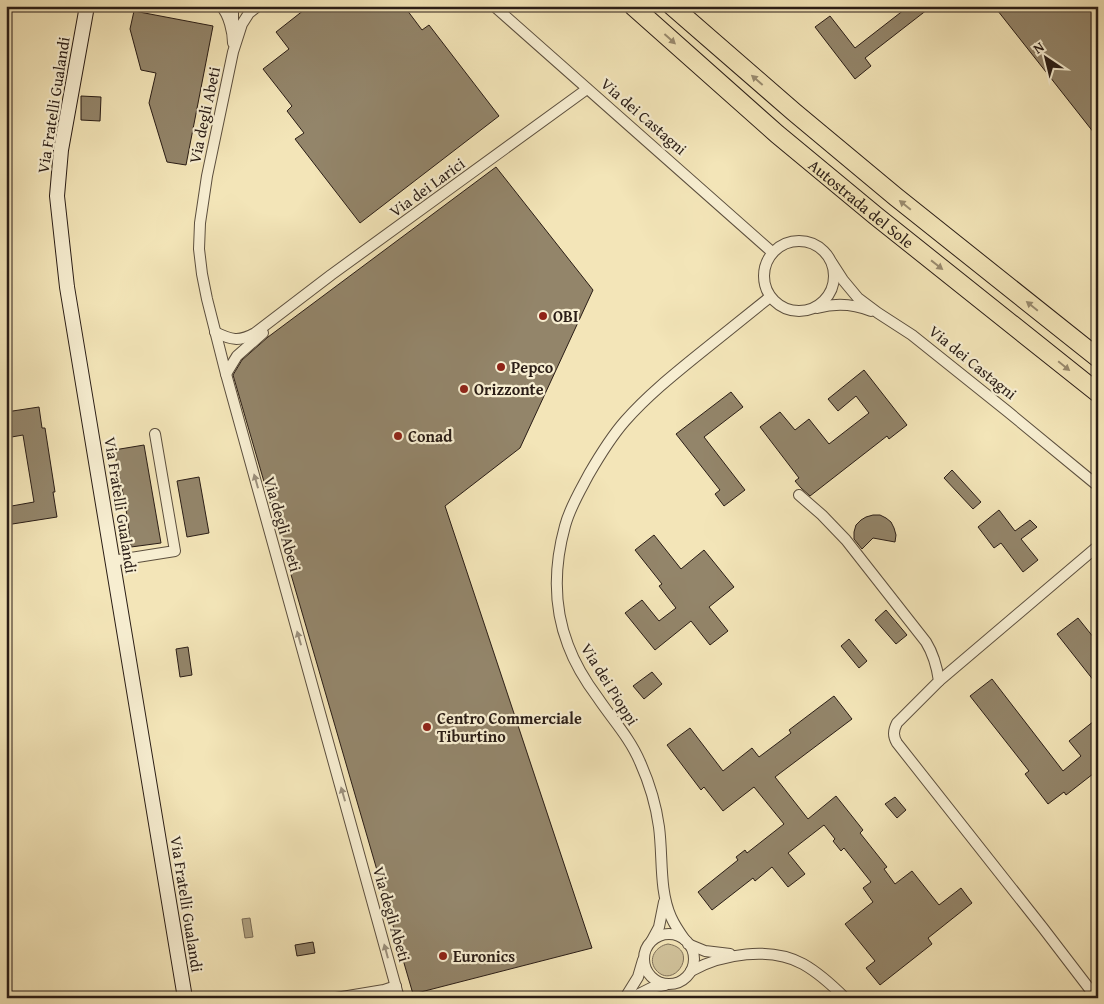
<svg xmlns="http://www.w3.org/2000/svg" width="1104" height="1004" viewBox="0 0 1104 1004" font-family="'Gentium Book Plus',serif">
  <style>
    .green { fill: #d1c39c; stroke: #7e7059 }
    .water { fill: #afa181; stroke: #7a6c56 }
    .building { fill: #93856a; stroke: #2a1d16 }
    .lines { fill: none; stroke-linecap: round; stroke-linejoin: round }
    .street-casing { stroke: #5c4f3e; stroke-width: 12 }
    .secondary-casing { stroke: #2a1d16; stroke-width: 16 }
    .primary-casing { stroke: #2a1d16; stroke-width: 18 }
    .highway-casing { stroke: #2a1d16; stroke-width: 20 }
    .street { stroke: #f7eed1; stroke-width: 10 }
    .secondary { stroke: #f7eed1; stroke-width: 14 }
    .primary { stroke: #f3e5b8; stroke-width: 15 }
    .highway { stroke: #f3e5b8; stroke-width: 18 }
    .oneway { fill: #998b6f }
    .oneway2 { fill: #9b907d }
    .poi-dot { fill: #8f2418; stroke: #f7eed1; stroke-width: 2 }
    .labels { text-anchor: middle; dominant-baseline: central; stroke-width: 4.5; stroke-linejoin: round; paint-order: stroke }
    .street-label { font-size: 16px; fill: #2a1d16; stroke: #f7eed1 }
    .poi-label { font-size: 16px; font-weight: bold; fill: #2a1d16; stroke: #f7eed1; text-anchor: start }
  </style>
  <rect width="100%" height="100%" fill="#f3e5b8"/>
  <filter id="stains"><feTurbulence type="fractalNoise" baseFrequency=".004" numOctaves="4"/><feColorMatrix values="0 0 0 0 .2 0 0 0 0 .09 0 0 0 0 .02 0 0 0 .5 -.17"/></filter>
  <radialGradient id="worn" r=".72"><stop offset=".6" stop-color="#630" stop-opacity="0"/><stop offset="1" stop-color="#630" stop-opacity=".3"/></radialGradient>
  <path class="green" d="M668,944c33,5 6,47 -12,26 -9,-11 0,-24 12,-26z"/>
  <polygon class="water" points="250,918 253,937 245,938 242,919"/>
  <g class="building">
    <polygon points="309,6 404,6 422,30 429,25 499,116 360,223 295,139 304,133 287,111 292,106 263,69 289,49 276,32"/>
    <polygon points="909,6 932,6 865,58 871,66 855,79 815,27 830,16 855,48"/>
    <polygon points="994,6 1098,6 1098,138"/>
    <polygon points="134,11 213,26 186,165 167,162 149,103 156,73 141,70 130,29"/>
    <polygon points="81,96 101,97 100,121 81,120"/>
    <polygon points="496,167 593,290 520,448 445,506 592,948 413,994 233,375 242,360 268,337"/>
    <polygon points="864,370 907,425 889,439 887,436 810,496 801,488 795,481 799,478 760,427 780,412 795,430 809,419 829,444 869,413 856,396 838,411 828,399"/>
    <polygon points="731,392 743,407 704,437 745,490 724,506 715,494 720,490 676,434"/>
    <polygon points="39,407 42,428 45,428 55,492 53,492 57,517 6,525 6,507 34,502 23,435 6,438 6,412"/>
    <polygon points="144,445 161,543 131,547 126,509 114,450"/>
    <polygon points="952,470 981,502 973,509 944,478"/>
    <polygon points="199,477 209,533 187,537 177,481"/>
    <polygon points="999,510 1015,531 1030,520 1037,527 1021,539 1038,560 1023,572 1001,543 994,548 978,527"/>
    <polygon points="873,515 880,515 886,518 891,522 894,528 896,535 895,542 873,538 862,549 854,539 854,532 856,525 861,520 866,517"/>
    <polygon points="654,535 681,569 704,550 734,587 709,607 728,631 710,645 691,621 655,650 625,613 642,600 659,621 676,608 659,586 662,584 635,550"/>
    <polygon points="886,610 907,635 896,644 875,620"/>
    <polygon points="1078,618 1098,643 1098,686 1057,634"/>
    <polygon points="849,639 867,661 859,668 841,646"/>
    <polygon points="188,647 192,675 180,677 176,649"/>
    <polygon points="652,672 662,684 644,699 633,686"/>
    <polygon points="992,679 1063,771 1081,756 1069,741 1094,721 1098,726 1098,770 1066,795 1064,792 1048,804 1025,774 1029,771 970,696"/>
    <polygon points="834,696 852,719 775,777 808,819 836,796 863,830 860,833 887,867 884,869 895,884 912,871 939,905 961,888 972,903 928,938 932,944 880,985 866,968 875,961 845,924 873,902 863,888 871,882 844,848 841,851 833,841 835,839 824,825 788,853 805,874 788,887 772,867 755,881 753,878 712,910 698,892 738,860 736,857 745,850 747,853 784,824 754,787 723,811 704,787 701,790 667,745 690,728 723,771 752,748 759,757 791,733 789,730"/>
    <polygon points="895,797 906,810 897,818 885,804"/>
    <polygon points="313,942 315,953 297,956 295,945"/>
  </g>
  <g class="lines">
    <defs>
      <g id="street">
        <path d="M221,6c8,9 12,26 12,37"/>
        <polyline points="233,6 233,25"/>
        <polyline points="258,6 249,13 242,24 233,52 207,176 200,223 199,249 202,274 207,299 226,374 399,998"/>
        <polyline points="494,6 772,252"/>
        <circle cx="799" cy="276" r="35"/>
        <polyline points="832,263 843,280 858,298 878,313 912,335 1007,411 1098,486"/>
        <path d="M817,308c18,-5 37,-4 54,3"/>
        <path d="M215,332c16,8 24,10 40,1l76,-58 256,-186"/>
        <polyline points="226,374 237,356 263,333"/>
        <path d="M799,495l23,20 24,25 80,102c8,13 11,25 13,39l-42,42c-4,8 -4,13 0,20l146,185 52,68"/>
        <polyline points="112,561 175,551 155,434"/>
        <polyline points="939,681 1098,546"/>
        <circle cx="669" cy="959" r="25"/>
        <polyline points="652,940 659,927 664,902"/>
        <path d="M685,940c-5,-7 -10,-14 -14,-23 -12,-27 -8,-60 -12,-90 -3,-22 -10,-45 -19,-65 -10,-24 -28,-43 -42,-64 -12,-16 -23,-34 -30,-53 -15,-39 -14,-79 -3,-119 5,-19 15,-35 24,-52 11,-19 22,-37 36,-53 22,-25 48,-46 74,-67 24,-19 47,-38 71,-57"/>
        <polyline points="688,944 705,951 730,954"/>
        <path d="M691,971c31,-17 79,-25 112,-7 16,9 29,21 42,34"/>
        <polyline points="336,998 384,990 396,986"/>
        <polyline points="625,998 638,977 643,960"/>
        <polyline points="631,998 651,988 665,985"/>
      </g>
      <polyline id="secondary" points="87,6 61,150 57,196 67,287 185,998"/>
      <polyline id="primary" points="1092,998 1098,993"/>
      <g id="highway">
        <path id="s1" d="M633,6l144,128 99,82 222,177"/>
        <polyline points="672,6 794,112 896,197 1098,358"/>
      </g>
    </defs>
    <use href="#street" class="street-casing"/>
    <use href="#secondary" class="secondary-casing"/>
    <use href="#primary" class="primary-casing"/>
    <use href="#highway" class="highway-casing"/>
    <use href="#street" class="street"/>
    <use href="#secondary" class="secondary"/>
    <use href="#primary" class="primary"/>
    <use href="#highway" class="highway"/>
  </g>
  <defs><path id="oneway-solid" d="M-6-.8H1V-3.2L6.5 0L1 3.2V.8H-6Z" transform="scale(1.25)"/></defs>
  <g class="oneway">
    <use href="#oneway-solid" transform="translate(670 39) rotate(42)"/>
    <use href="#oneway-solid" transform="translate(757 80) rotate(-139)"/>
    <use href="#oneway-solid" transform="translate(905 205) rotate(-141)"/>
    <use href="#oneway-solid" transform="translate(937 265) rotate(38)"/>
    <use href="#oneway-solid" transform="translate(1032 306) rotate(-141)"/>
    <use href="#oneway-solid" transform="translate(1064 366) rotate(39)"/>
  </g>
  <g class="oneway2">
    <use href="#oneway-solid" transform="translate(256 481) rotate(-106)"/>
    <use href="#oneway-solid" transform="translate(299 638) rotate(-106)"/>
    <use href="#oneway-solid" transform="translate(343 794) rotate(-106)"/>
    <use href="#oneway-solid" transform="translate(386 951) rotate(-105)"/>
  </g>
  <g class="poi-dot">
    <circle cx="543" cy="316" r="5"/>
    <circle cx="501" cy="367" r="5"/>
    <circle cx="464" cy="389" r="5"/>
    <circle cx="398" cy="436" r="5"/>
    <circle cx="427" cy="727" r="5"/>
    <circle cx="443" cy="956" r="5"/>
  </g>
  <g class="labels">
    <g class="street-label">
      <text transform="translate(53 105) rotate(-81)">Via Fratelli Gualandi</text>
      <text transform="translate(204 115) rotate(-78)">Via degli Abeti</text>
      <text transform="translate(644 116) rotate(41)">Via dei Castagni</text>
      <text transform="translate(427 187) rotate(-36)">Via dei Larici</text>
      <text stroke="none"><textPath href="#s1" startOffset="302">Autostrada del Sole</textPath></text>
      <text transform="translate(973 362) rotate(39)">Via dei Castagni</text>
      <text transform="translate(121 505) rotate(81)">Via Fratelli Gualandi</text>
      <text transform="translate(283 524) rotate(74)">Via degli Abeti</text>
      <text transform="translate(610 684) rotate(58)">Via dei Pioppi</text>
      <text transform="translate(187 904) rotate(81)">Via Fratelli Gualandi</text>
      <text transform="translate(392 914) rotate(74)">Via degli Abeti</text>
    </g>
    <g class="poi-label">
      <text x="553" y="316">OBI</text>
      <text x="511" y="367">Pepco</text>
      <text x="474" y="389">Orizzonte</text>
      <text x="408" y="436">Conad</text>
      <text x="437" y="718">Centro Commerciale<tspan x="437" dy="18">Tiburtino</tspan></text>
      <text x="453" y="956">Euronics</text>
    </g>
  </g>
  <rect width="1104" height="1004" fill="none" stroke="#f3e5b8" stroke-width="25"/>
  <rect x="8" y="8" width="1089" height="989" fill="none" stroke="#2a1d16" stroke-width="2.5"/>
  <rect x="12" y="12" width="1079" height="979" fill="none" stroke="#2a1d16"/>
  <g transform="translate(1046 58) rotate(325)" stroke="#f7eed1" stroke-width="4" paint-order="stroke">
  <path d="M0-4L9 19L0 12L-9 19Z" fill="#2a1d16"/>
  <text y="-8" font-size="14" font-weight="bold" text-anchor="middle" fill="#2a1d16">N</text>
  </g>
  <rect width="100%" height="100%" filter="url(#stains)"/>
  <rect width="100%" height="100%" fill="url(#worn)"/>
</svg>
